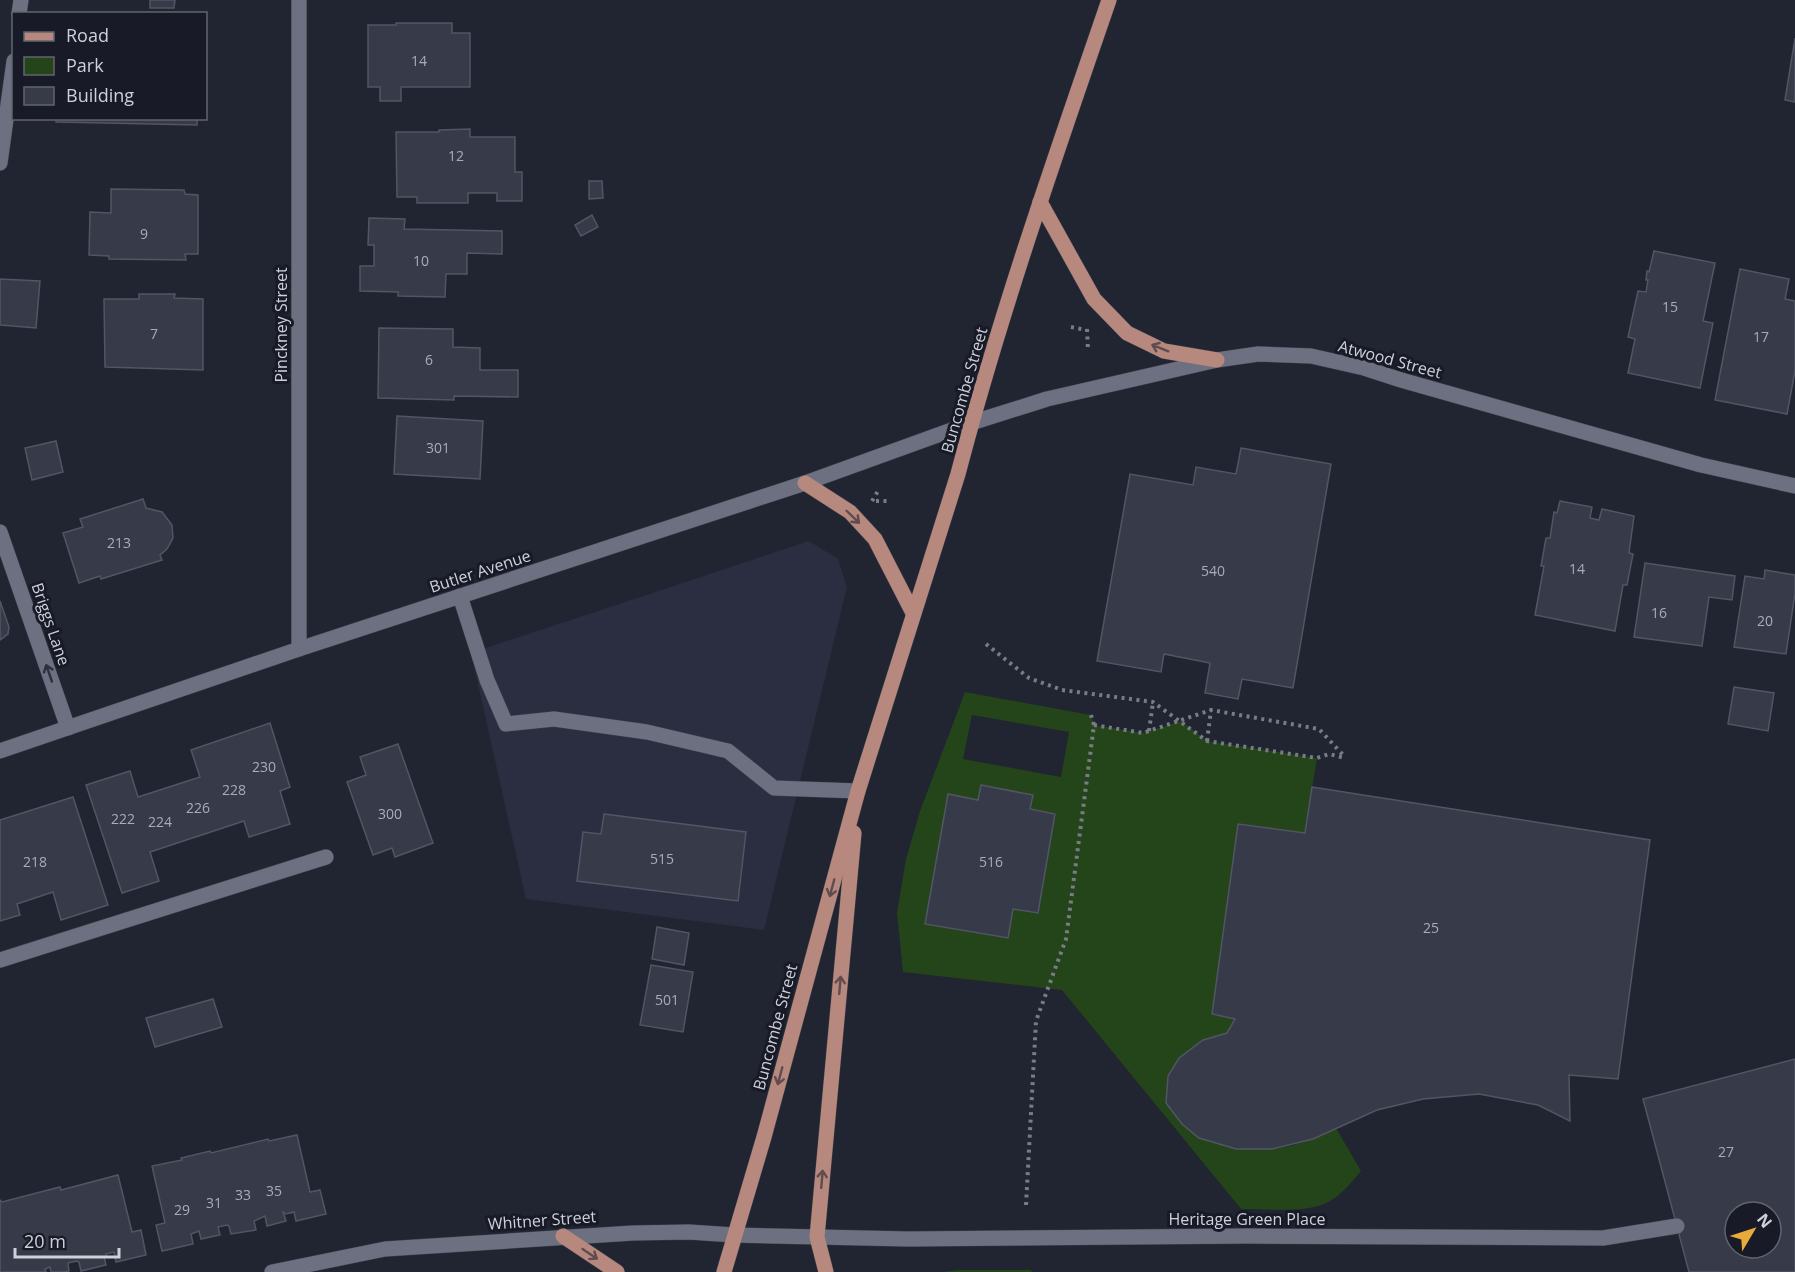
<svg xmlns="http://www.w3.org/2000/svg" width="1795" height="1272" viewBox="0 0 1795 1272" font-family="'Open Sans',sans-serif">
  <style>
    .built { fill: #2a2e40 }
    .green { fill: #24441a; fill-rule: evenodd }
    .building { fill: #373b49; stroke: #515564; stroke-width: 1.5; fill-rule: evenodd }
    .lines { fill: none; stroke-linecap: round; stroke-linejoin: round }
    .minor-casing { stroke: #3e404b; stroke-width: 16 }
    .major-casing { stroke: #3e404b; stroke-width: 16 }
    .path { stroke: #797c87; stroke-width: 4; stroke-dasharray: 3 4.5; stroke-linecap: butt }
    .minor { stroke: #6c7080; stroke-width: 15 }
    .major { stroke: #b7897e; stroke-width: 15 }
    .oneway { stroke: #604c4e }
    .oneway2 { stroke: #2d303d }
    .labels { text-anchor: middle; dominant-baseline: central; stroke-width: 6; stroke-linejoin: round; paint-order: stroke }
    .number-label { font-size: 14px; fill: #a9acb6 }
    .street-label { font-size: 16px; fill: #cfd1da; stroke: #181b27 }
  </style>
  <rect width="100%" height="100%" fill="#212431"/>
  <polygon class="built" points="809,541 838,559 847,587 764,930 526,899 471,653"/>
  <g class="green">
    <path d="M965,692l126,23 3,10 49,8 38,-12 26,20 110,17 -12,75 -67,-9 -26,189 23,6 -8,14 -24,7 -35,36 -2,26 16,22 17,14 37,11h36l18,-3 23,-7 23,-11 25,43c-9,11 -19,23 -31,30 -21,13 -64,8 -89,8l-179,-219 -159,-18 -6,-59 9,-54 14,-48zM972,715l97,17 -8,45 -98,-18zM981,785l52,10 -3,14 25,5 -17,99 -25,-4 -5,29 -83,-14 23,-129 30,5z"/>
    <polygon points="958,1270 1031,1270 1032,1272 943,1272"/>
  </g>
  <g class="building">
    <polygon points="150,0 175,0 174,8 150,8"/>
    <polygon points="396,23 452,23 452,33 470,33 470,87 401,87 401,101 380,101 380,87 368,87 368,25 396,25"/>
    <polygon points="1795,38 1795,102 1785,100"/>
    <polygon points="56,118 197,118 197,125 56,122"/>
    <polygon points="470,129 470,137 515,137 515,172 522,172 522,201 497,201 497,193 468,193 468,203 417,203 417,197 397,197 396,132 439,132 439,130"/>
    <polygon points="589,181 602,181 603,198 589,199"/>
    <polygon points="111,189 184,190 185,194 198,195 198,254 185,254 186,260 109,259 109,256 89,255 90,212 111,213"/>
    <polygon points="592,215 598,227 581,236 575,225"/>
    <polygon points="369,218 405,219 404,229 502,231 502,254 467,253 467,274 446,274 445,297 398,296 398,292 360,291 360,266 374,266 374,245 368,245"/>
    <polygon points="1654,251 1715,263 1703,321 1713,323 1700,388 1628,373 1635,339 1628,337 1638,291 1646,292 1648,280 1646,280 1647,271 1649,272"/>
    <polygon points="1740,269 1789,279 1785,299 1795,301 1795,371 1787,414 1715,400"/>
    <polygon points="0,279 40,281 36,328 0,325"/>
    <polygon points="139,294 175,294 174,298 203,299 203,370 105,367 104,299 139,299"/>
    <polygon points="379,328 453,329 453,347 480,348 480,370 518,370 518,397 454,396 454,400 378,398"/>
    <polygon points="397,416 483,421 480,479 394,474"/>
    <polygon points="56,441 63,472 32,480 25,448"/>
    <polygon points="1241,448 1331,464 1293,688 1242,679 1238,699 1205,693 1210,663 1164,654 1161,672 1097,661 1130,474 1193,485 1196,467 1236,474"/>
    <polygon points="143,499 146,508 162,512 172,525 173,538 167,549 160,555 162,560 101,579 100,576 79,583 63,533 83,527 80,519"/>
    <polygon points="1560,501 1592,507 1590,518 1599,520 1602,509 1634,516 1629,553 1633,554 1627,585 1623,585 1615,631 1535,615 1544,566 1541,566 1546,538 1550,538 1554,512 1557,513"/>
    <polygon points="1645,563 1735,576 1732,600 1709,597 1702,646 1634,637"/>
    <polygon points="1765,570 1795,575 1795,593 1786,654 1734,647 1745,576 1764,579"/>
    <polygon points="0,601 9,627 8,634 0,640"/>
    <polygon points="1734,687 1774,693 1768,731 1728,724"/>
    <polygon points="270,723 290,787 280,791 290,824 249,837 244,821 150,852 159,881 122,893 86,785 130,771 138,797 200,777 191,750"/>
    <polygon points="398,744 433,843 395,857 392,848 373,855 347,782 366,775 360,757"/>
    <polygon points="981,785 1033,795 1030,809 1055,814 1038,913 1013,909 1008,938 925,924 948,794 978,800"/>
    <polygon points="1312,787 1650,840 1618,1079 1569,1075 1570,1121 1538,1105 1479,1094 1423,1099 1377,1110 1313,1139 1272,1149 1236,1149 1199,1138 1182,1124 1166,1103 1168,1076 1179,1058 1203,1040 1227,1033 1235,1019 1212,1014 1238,824 1305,833"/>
    <polygon points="73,797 108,905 61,920 53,892 17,904 20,915 0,921 0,820"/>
    <polygon points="604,814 746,832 738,901 577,881 583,832 601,834"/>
    <polygon points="657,927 689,933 684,965 652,959"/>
    <polygon points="651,965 693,972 683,1032 640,1025"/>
    <polygon points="213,999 222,1027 155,1047 146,1018"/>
    <path d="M1795,1059v213h-106l-46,-173zM1735,1212h36v36h-36z"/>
    <polygon points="297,1135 310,1192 320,1190 326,1214 296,1221 294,1212 286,1214 283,1212 286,1221 267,1226 265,1216 254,1221 256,1230 231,1234 229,1226 227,1225 218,1227 220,1235 201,1239 199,1231 191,1234 193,1244 162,1251 156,1225 165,1223 152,1166 182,1160 181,1158 210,1151 211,1153 268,1139 269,1141"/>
    <polygon points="118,1175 132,1232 141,1230 146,1255 116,1262 114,1252 106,1254 106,1256 104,1257 106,1265 81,1271 79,1262 76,1261 68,1263 69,1271 64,1272 51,1272 50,1267 45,1269 46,1272 0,1272 0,1200 2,1202 60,1187 61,1190"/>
  </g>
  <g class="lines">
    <defs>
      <g id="minor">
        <polyline points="19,14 21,0"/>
        <polyline points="0,163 14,61"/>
        <polyline points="0,532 68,728"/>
        <polyline points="460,596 487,680 506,724 554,719 647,732 728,751 774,788 858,791"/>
        <polyline points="299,649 299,0"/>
        <polyline points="0,751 299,649 805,483 971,423 1047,399 1217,360 1258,354 1311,356 1364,368 1401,380 1701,465 1795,486"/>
        <polyline points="0,960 326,857"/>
        <polyline points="272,1272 385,1249 633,1233 689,1232 734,1235 908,1239 1247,1236 1603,1238 1677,1226"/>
      </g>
      <g id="major">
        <polyline points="1040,202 1094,299 1127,333 1164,351 1217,360"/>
        <polyline points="805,483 850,512 875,539 913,613"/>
        <polyline points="563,1236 617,1272"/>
        <path d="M724,1272l40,-135 94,-346 100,-317c42,-160 97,-317 151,-474"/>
        <polyline points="826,1272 817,1237 854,833"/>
      </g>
    </defs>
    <use href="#minor" class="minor-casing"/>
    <use href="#major" class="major-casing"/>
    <g class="path">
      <polyline points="1071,327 1086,330"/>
      <polyline points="1087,329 1088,350"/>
      <polyline points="872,501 878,491"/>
      <polyline points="876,501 888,501"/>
      <polyline points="986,644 1029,678 1062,690 1153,702 1207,741 1317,758 1329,754 1345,758"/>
      <polyline points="1094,725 1143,733 1211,710 1319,729 1345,757"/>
      <polyline points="1149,731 1153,702"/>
      <polyline points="1207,741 1211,710"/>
      <polyline points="1026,1205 1036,1021 1066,939 1094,725 1091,715"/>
    </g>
    <use href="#minor" class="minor"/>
    <use href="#major" class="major"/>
  </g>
  <defs><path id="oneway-shaft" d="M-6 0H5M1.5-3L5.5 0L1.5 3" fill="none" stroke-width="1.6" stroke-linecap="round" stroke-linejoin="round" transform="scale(1.5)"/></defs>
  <g class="oneway">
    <use href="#oneway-shaft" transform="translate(1160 348) rotate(-158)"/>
    <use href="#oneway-shaft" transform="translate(853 517) rotate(44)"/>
    <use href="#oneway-shaft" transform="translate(832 888) rotate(105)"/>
    <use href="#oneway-shaft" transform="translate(840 985) rotate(-85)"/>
    <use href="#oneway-shaft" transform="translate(780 1076) rotate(105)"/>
    <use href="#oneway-shaft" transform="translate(822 1179) rotate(-85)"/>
    <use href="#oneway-shaft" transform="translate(590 1254) rotate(34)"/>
  </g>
  <use class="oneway2" href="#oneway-shaft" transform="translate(49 673) rotate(-109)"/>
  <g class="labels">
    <g class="number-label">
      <text x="419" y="60">14</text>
      <text x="456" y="155">12</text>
      <text x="144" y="233">9</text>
      <text x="421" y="260">10</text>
      <text x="1670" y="306">15</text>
      <text x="154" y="333">7</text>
      <text x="1761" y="336">17</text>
      <text x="429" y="359">6</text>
      <text x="438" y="447">301</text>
      <text x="119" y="542">213</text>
      <text x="1577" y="568">14</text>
      <text x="1213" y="570">540</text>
      <text x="1659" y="612">16</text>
      <text x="1765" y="620">20</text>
      <text x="264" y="766">230</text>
      <text x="234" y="789">228</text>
      <text x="198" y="807">226</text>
      <text x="390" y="813">300</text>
      <text x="123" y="818">222</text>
      <text x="160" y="821">224</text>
      <text x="662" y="858">515</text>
      <text x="35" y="861">218</text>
      <text x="991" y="861">516</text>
      <text x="1431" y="927">25</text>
      <text x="667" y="999">501</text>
      <text x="1726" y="1151">27</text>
      <text x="274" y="1190">35</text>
      <text x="243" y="1194">33</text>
      <text x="214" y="1202">31</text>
      <text x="182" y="1209">29</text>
    </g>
    <g class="street-label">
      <text transform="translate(281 325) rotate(-90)">Pinckney Street</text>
      <text transform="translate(1390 359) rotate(15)">Atwood Street</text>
      <text transform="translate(964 390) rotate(-74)">Buncombe Street</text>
      <text transform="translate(480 571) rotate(-18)">Butler Avenue</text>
      <text transform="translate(51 624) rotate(71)">Briggs Lane</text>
      <text transform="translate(775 1027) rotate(-75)">Buncombe Street</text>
      <text x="1247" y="1219">Heritage Green Place</text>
      <text transform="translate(542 1220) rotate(-4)">Whitner Street</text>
    </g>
  </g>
  <rect x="12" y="12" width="195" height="108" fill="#181b27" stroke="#61646f" stroke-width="1.5"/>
  <rect x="24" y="32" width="30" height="9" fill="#b7897e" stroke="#61646f" stroke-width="1.5"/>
  <text x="66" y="42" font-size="18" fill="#cfd1da">Road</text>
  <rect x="24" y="57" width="30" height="18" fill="#24441a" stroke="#61646f" stroke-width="1.5"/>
  <text x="66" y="72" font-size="18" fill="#cfd1da">Park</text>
  <rect x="24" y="87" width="30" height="18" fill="#373b49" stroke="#61646f" stroke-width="1.5"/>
  <text x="66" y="102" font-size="18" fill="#cfd1da">Building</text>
  <g transform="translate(1753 1230) rotate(51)"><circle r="28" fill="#181b27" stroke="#61646f" stroke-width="1.5"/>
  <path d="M0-4.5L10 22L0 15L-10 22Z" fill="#eaaa39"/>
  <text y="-9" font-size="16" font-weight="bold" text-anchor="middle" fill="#cfd1da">N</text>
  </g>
  <path d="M15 1248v9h104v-9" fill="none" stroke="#cfd1da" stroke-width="3"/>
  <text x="24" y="1248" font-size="18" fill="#cfd1da" stroke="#181b27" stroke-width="4.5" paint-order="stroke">20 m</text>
</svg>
